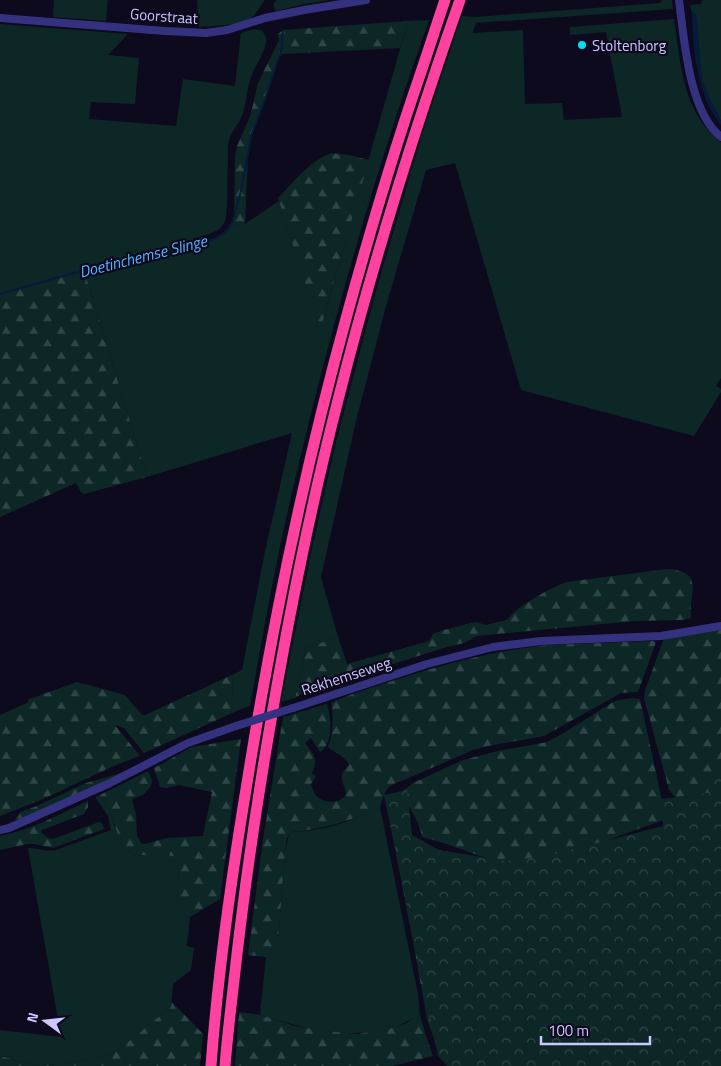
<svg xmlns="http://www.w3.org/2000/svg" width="721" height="1066" viewBox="0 0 721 1066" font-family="'Titillium Web',sans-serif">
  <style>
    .grass { fill: #0d2726 }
    .forest { fill: url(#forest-firs) }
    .park { fill: url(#park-crowns) }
    .water { fill: #061a3b }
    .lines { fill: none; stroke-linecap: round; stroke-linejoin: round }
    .stream { stroke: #061a3b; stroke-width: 2 }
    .minor { stroke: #34327f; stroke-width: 8 }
    .highway { stroke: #ff429f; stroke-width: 11 }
    .minor-bridge { stroke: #34327f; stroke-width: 8 }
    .poi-dot { fill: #00ddf2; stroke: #0d0a1d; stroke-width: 2 }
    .labels { text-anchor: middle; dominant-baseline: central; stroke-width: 4.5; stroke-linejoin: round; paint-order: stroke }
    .street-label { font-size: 15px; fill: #ccc7ff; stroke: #0d0a1d }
    .poi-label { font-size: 15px; fill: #ccc7ff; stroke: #0d0a1d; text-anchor: start }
    .water-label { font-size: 16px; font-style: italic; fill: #55b3ff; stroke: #0d0a1d }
  </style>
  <defs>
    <pattern id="forest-firs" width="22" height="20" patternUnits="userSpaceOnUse" patternTransform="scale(1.25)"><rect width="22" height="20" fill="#0d2726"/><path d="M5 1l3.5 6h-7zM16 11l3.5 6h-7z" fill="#2f4547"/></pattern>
    <pattern id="park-crowns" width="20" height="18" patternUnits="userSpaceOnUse" patternTransform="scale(1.25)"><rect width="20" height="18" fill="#0d2726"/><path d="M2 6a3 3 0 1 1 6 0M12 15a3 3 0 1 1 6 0" fill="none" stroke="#2f4547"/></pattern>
  </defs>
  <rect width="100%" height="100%" fill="#0d0a1d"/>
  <g class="grass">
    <polygon points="54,0 108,0 106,21 53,17"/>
    <path d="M197,0h68c-5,6 -9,15 -15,19 -11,6 -38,7 -51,8z"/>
    <path d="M276,0h53l-29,5 -24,6c-3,-4 -3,-7 0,-11z"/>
    <path d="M662,0h10l1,9 -197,14 -3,10 50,-3 2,74 37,-1 2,17 58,-3 -16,-85 -36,3v-8l104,-8c7,46 8,92 47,124v235l-5,8 5,3v3l-27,44 -173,-46 -66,-227 -29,7 -40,136 -29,111 -36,160 17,60 -32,11 -11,50 -14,4 32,-159 23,-101 41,-155 44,-149 41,-122 13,1 185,-14z"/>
    <polygon points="702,0 721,0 721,121 708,95 702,81 693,12 692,13 690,5 701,4"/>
    <path d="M429,20c-57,160 -103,324 -141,490 -15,65 -26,131 -38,196l-9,3c-10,-10 -10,-22 -7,-35l8,-4 23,-119 27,-118 -145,44 -63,-207 -84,24v-270l128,10 -20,21 31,3 -4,46 -44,-2 -2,17 87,7 7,-47 52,7 6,-53c9,-3 22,-8 25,5 2,11 -12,29 -15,39 -5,13 -4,28 -10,41 -3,7 -9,12 -11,20 -3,7 -2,15 -2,22 -1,16 0,31 -1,46 -1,6 0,14 -4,19 -6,9 -21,10 -30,14l2,7 19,-7 9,-5 6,-6 16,-4 34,-23 41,129 88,-309z"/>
    <path d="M100,795c4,5 8,11 10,17 5,13 10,38 26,43 5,1 10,0 15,-1 9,0 19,1 28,4v3l-2,48 13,8 -3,29 7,2 -3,22 -18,14 -2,23 -54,44c-14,8 -62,15 -79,14 -13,-1 -25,-6 -38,-9v-26l61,7 -33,-189c10,0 18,4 28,2l55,-20 -3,-14 -13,-19z"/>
    <path d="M380,807l38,187 2,21c-10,4 -17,10 -28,13 -46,12 -87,1 -131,-13l-1,-2 6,-56 12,-17 7,-87 4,-19 2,-2 16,-1 22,-4 19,-6z"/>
  </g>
  <g class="forest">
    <polygon points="408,21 400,48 282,54 279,56 263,105 252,133 248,152 245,224 229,228 234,216 235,157 237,146 250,117 258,83 279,40 278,34 283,30"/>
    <path d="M332,153l17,2 20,5 -39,134 -10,37 -42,-133c16,-16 32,-38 54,-45z"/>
    <polygon points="84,270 147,477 84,494 81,492 76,483 0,517 0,294"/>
    <path d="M668,569c38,3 20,25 23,49l-9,2 -47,1 -158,15 -13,7 -17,4 -92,29 -50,16 -10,6 11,-50 32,-11 9,27 82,-23 4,-7 11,-4 27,-7 5,-1 10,3 20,-5 14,-13 28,-17 18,-8z"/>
    <polygon points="721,630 721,777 709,793 676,798 669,790 644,698 645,691 664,638"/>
    <path d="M653,641l3,1 -18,50 -17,1 -77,43 -56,10 -15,4 -69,30c-19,6 -18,9 -24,27 -29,14 -56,22 -89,25l-4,6 -2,15 -7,87 -12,17 -18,-2 15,-116 20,-122 44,-13c4,14 7,39 -7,48l-9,-14 -6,5c8,11 14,16 7,30l4,3 -5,8c2,5 3,11 8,14 8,6 21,5 27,-3 0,-7 -5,-13 -4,-20 1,-5 5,-7 7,-11l-6,-7 -15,-10c5,-14 6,-30 3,-44l5,-3c69,-24 140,-48 213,-55z"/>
    <path d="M234,674c-3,13 -3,25 7,35l-97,44 -20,-25 -9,-3 25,31c-21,7 -41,17 -61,26 -26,13 -52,24 -79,34v-101l29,-13 -2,-2 50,-18 48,13 17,20h3z"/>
    <path d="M634,698l6,1 26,120 -86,31 -22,9 -61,3 -53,-19 -22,-6c-2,-13 -10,-26 -17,-37h-2l62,244 -18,22 -7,-11 -13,-36 -16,-88 -19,-98 10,-41 11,-9 50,-23 35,-9 49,-9 15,-8 51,-32 11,-3z"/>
    <path d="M241,739l-21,160 -30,18 -13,-8 2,-48v-3c-14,-5 -26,-2 -40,-3 -19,-1 -23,-29 -29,-43 -2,-6 -6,-12 -10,-17l48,-24 4,9 -1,6 -8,9 -11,4 4,15 1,22 4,7 4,1 22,-6 36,-2 9,-44 -33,-7 -12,3 -7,-1 -6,-19 38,-21z"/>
    <polygon points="124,772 40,812 15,820 20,812 37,806 86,783"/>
    <path d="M88,801v6l-4,7 -42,16 -1,2 7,6 5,1 46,-17 3,1 2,6 -51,19 -19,-4h-7l-27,6v-14c31,-6 60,-22 88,-35z"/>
    <path d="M172,1002l31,32 -3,32h-200v-10c13,3 25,8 38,9 17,1 65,-6 79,-14l54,-44z"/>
    <polygon points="239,1012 261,1015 295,1026 313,1029 336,1032 358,1034 392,1028 407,1023 413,1018 420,1015 426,1036 433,1056 392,1066 235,1066"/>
  </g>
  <polygon class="park" points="721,765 721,1066 448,1066 438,1056 384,795 407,790 412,835 439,850 506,861 550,855 663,826 662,799 708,793"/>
  <path class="water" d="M693,12l2,1 2,6 5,62 6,14 13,26v4c-24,-29 -28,-75 -29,-112z"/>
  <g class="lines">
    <polyline class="stream" points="0,294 84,270 194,246 214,239 223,234 229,228 233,220 241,191 252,133 263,105 279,56 281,54 283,30"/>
    <g class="minor">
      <path d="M679,0c5,39 10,112 42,137"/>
      <polyline points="0,18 165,31 206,33 227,30 265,18 304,10 366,0"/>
      <polyline points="293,708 427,664 493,647 541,641 661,636 721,626"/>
      <polyline points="0,830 9,828 110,783 188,743 236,726"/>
    </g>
    <g class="highway">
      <path d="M211,1066c7,-97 21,-193 37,-289 25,-156 57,-310 99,-462 22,-80 45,-159 72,-237 9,-26 17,-52 26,-78"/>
      <path d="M225,1066c2,-26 5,-51 8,-77 9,-82 20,-163 34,-245 19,-115 42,-231 71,-344 34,-135 76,-269 122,-400"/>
    </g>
    <polyline class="minor-bridge" points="236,726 293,708"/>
  </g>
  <circle class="poi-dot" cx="582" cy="45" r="5"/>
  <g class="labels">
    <g class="street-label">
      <text transform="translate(164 16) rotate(4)">Goorstraat</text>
      <text transform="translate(346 676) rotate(-18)">Rekhemseweg</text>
    </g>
    <g class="poi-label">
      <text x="592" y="45">Stoltenborg</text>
    </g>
    <g class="water-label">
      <text transform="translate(143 256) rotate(-14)">Doetinchemse Slinge</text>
    </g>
  </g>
  <g transform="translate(45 1021) rotate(285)" stroke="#0d0a1d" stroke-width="4" paint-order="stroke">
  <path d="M0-4L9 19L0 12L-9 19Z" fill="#ccc7ff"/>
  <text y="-8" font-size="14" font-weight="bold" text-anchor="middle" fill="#ccc7ff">N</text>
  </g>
  <path d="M541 1036v8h109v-8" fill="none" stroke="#ccc7ff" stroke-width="2.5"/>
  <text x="548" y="1036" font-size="15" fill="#ccc7ff" stroke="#0d0a1d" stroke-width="4" paint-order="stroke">100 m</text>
</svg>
